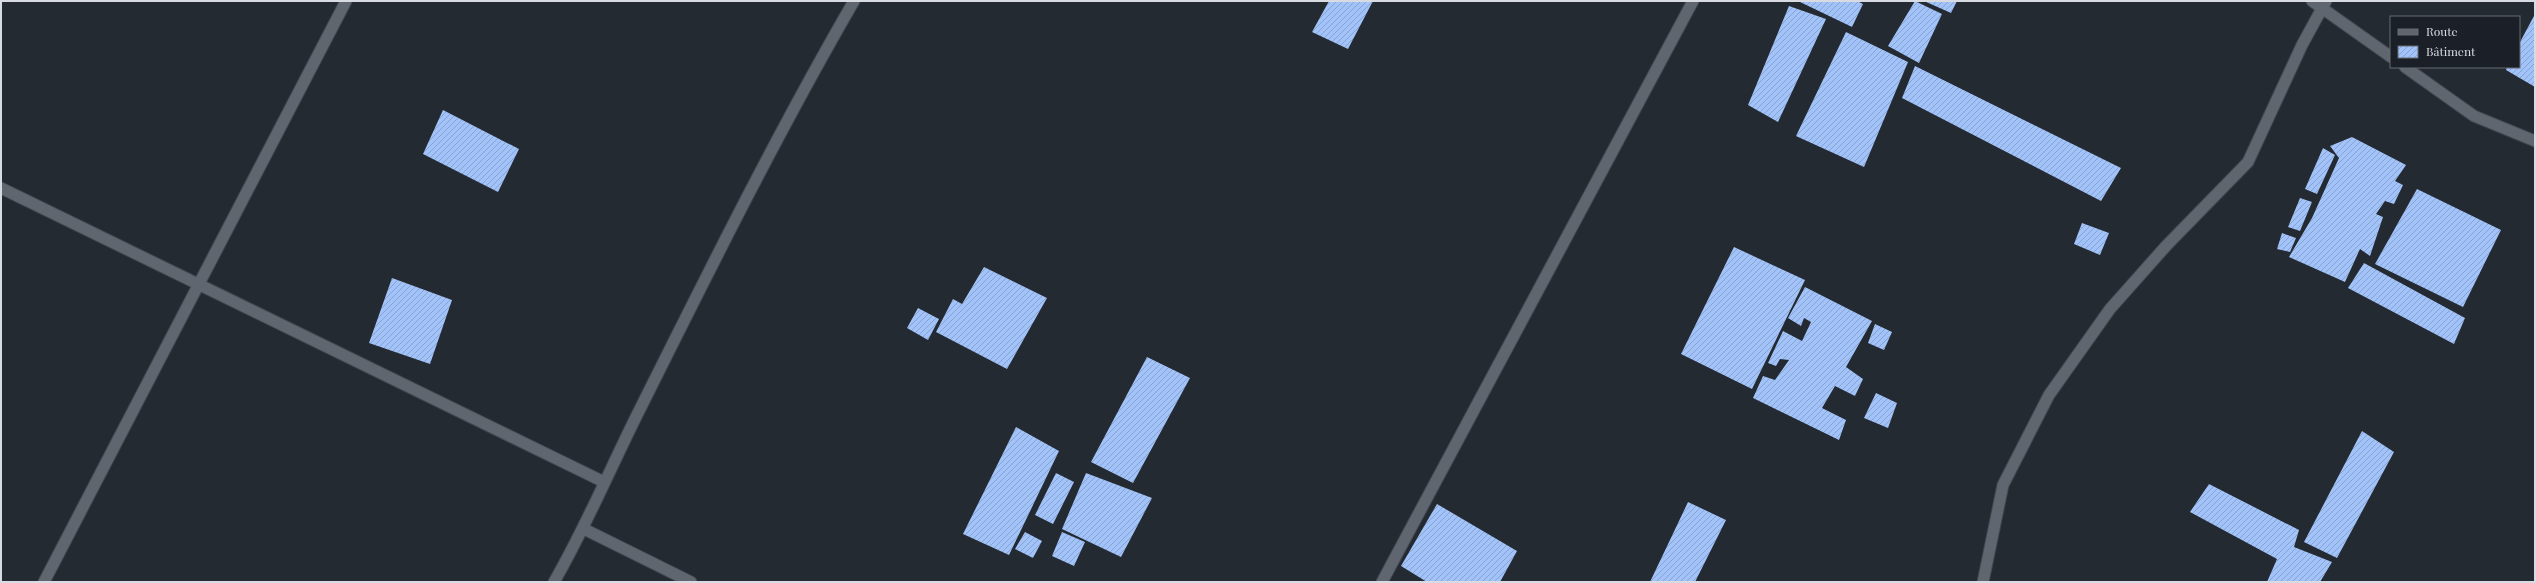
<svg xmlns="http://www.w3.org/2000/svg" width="2536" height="583" viewBox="0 0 2536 583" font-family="'Playfair Display',serif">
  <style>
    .building { fill: url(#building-hatch) }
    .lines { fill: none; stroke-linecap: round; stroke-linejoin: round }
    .minor-casing { stroke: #42474e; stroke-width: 13 }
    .minor { stroke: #606670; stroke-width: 11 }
  </style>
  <defs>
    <pattern id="building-hatch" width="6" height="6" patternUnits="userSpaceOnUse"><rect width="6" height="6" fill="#a1c3fa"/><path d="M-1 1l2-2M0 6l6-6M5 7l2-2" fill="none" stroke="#89a3cc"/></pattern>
  </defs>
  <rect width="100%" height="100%" fill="#242a32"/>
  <g class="building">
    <polygon points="1329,1 1373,1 1348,49 1312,32"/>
    <polygon points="1798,1 1857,1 1863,4 1852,27"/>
    <polygon points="1915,1 1942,14 1919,63 1888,46"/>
    <polygon points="1924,1 1957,1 1951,13"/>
    <polygon points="1789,6 1826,19 1778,122 1748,105"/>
    <polygon points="2535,14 2535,87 2506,70 2507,67 2519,67 2519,44"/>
    <polygon points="1846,32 1908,62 1864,167 1796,136"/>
    <polygon points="1915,66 2121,168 2101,201 1902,98"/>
    <polygon points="443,110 519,149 498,192 423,154"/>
    <polygon points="2352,137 2406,165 2395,181 2403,185 2394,204 2385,201 2376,214 2383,217 2370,256 2360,249 2345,282 2289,257 2312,218 2339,158 2330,146"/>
    <polygon points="2323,148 2335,155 2317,194 2305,189"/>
    <polygon points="2417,189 2501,230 2463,307 2375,264"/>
    <polygon points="2300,198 2312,202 2300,231 2288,227"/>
    <polygon points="2082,223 2109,233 2100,255 2074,244"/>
    <polygon points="2282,233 2296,238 2290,252 2277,249"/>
    <polygon points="1734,247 1805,280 1752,389 1681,354"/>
    <polygon points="2364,263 2465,318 2454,344 2348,288"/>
    <polygon points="984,267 1047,298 1007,369 936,332 953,299 962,304"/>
    <polygon points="392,278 452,300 430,364 369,343"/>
    <polygon points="1805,287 1872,321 1846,367 1863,379 1855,396 1835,386 1822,408 1846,420 1839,440 1753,398 1763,376 1775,380 1789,360 1780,359 1776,366 1768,363 1783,331 1802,341 1811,322 1804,318 1801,326 1788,318"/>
    <polygon points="918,308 939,319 928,340 907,328"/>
    <polygon points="1875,324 1892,332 1884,350 1868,343"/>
    <polygon points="1147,357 1190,378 1133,483 1091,462"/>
    <polygon points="1876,393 1897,403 1888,428 1864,418"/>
    <polygon points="1016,427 1059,451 1009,555 963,534"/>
    <polygon points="2362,431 2394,452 2337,558 2304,542"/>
    <polygon points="1056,473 1074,482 1053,524 1035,515"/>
    <polygon points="1086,473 1152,498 1121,557 1062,529"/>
    <polygon points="2209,484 2299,530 2294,547 2332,562 2320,582 2267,582 2277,559 2190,512"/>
    <polygon points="1688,502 1726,520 1695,582 1650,582"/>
    <polygon points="1437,504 1517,551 1500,582 1427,582 1401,566"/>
    <polygon points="1025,532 1042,541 1033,558 1015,549"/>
    <polygon points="1062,532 1085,542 1074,566 1052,556"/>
  </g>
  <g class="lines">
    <defs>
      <g id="minor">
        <polyline points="2312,1 2391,57"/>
        <polyline points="2405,67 2474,116 2535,141"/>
        <polyline points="1,188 604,482"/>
        <polyline points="584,529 691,582"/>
        <polyline points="44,582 346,1"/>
        <path d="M554,582c33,-57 58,-118 88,-177 68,-136 136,-273 212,-404"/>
        <polyline points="1382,582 1693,1"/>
        <polyline points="1983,582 2003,485 2049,395 2110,309 2166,246 2248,162 2302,45 2326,1"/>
      </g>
    </defs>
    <use href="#minor" class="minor-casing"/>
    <use href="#minor" class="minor"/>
  </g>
  <rect width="2536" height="583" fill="none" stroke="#d8dce2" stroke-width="4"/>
  <rect x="2390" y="16" width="130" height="52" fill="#1b2028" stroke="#676b72"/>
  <rect x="2398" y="29" width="20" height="6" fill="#606670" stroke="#676b72"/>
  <text x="2426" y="36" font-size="12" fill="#d8dce2">Route</text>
  <rect x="2398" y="46" width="20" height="12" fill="url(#building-hatch)" stroke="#676b72"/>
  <text x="2426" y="56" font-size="12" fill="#d8dce2">Bâtiment</text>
</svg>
